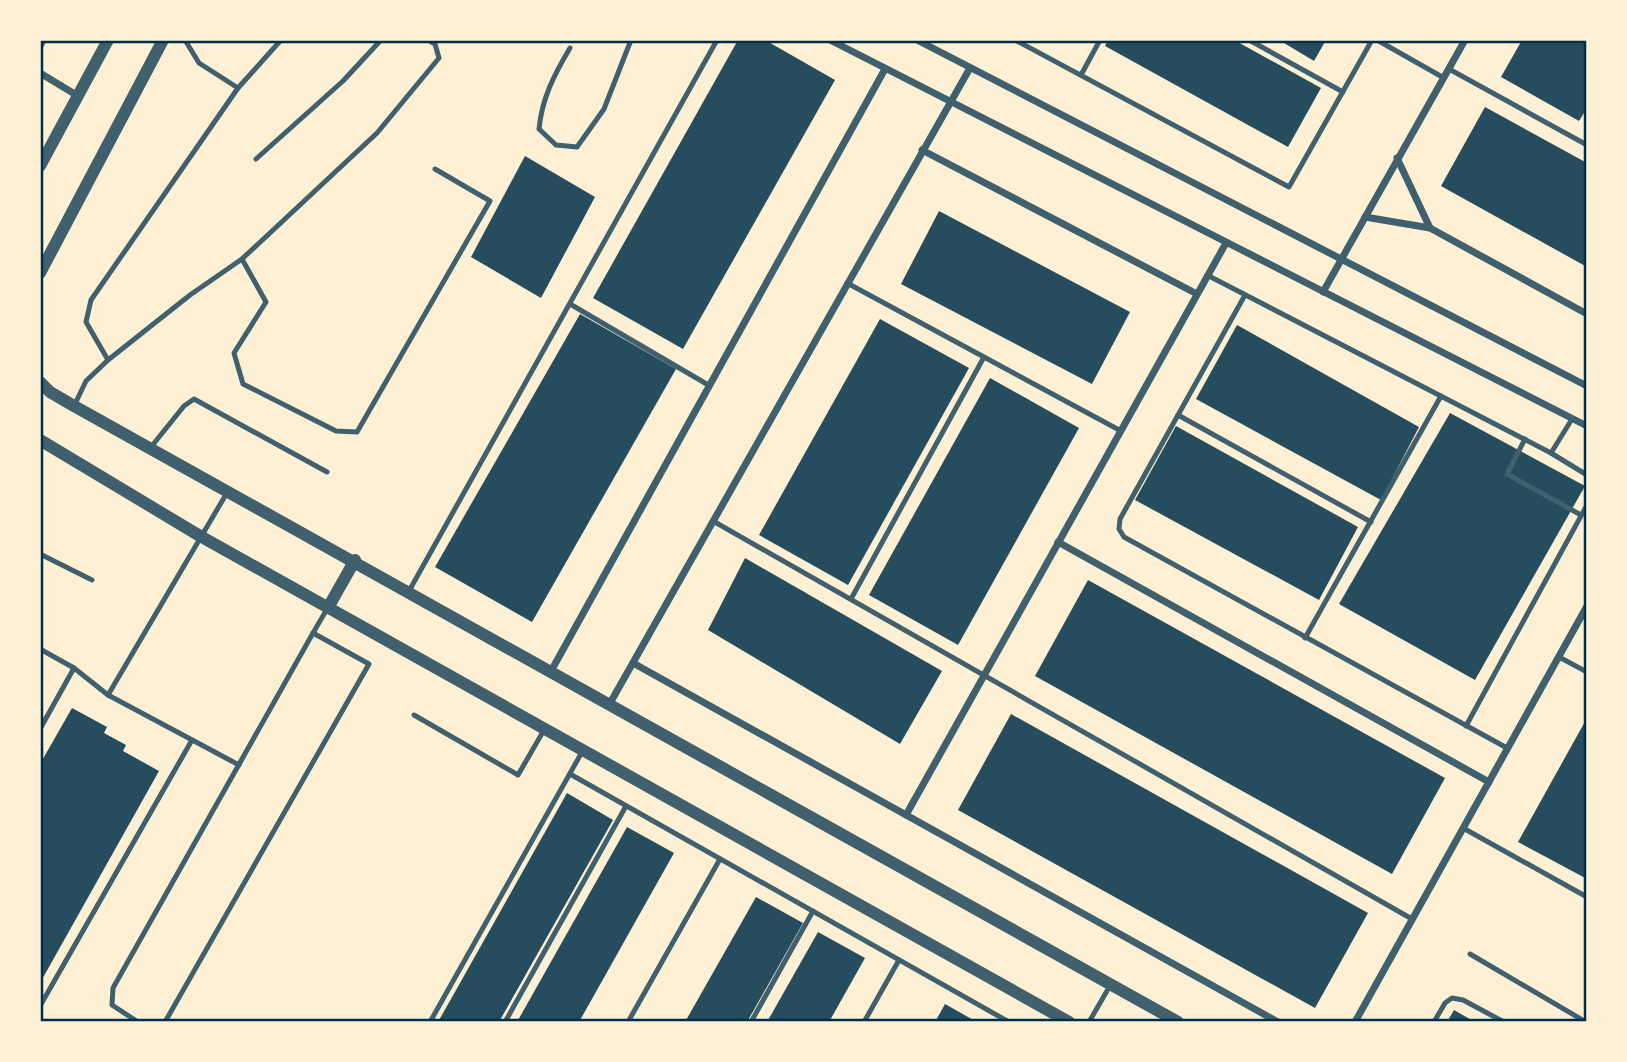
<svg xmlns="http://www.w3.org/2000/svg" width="1627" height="1062" viewBox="0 0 1627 1062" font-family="'Exo 2',sans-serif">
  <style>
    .building { fill: #264d5e }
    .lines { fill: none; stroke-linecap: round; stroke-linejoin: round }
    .service { stroke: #3f606c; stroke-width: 5 }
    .minor { stroke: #3f606c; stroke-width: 7 }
    .tertiary { stroke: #3f606c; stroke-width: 12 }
    .neatline { fill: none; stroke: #003049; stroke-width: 2.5 }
  </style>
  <rect width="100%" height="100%" fill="#fdf0d5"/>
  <g class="building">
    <polygon points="738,40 765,40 835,80 683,349 593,298"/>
    <polygon points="1108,40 1234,40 1321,88 1288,147 1105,46"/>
    <polygon points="1279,40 1326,40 1314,61"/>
    <polygon points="1522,40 1587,40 1587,108 1579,121 1501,77"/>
    <polygon points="1485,107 1587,163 1587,267 1441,186"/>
    <polygon points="525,156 595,197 541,298 471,257"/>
    <polygon points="939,211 1130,312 1092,384 901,284"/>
    <polygon points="580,314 676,369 532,622 435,567"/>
    <polygon points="880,319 969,368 848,585 759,535"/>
    <polygon points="1237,325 1419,427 1381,500 1196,399"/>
    <polygon points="990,378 1079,428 958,645 869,595"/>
    <polygon points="1450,413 1585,486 1475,680 1339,604"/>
    <polygon points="1176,426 1358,527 1319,600 1135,500"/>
    <polygon points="745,558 942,671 900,744 708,630"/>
    <polygon points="1088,580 1445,778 1392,874 1035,676"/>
    <polygon points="72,708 107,727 104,733 126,745 123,751 159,771 40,983 40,764"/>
    <polygon points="1011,714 1368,913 1315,1008 958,810"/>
    <polygon points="1587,718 1587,879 1518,842"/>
    <polygon points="567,793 613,820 499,1022 438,1022"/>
    <polygon points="627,827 674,853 579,1022 517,1022"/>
    <polygon points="756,897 803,923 747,1022 685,1022"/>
    <polygon points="818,932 865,958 829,1022 767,1022"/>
    <polygon points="945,1004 977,1022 935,1022"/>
    <polygon points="1454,1010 1475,1022 1447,1022"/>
  </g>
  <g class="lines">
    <g class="service">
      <polyline points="185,40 199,63 238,88"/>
      <polyline points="281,40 238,88 91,300 86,322 108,360 190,295 242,259 377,133 439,58 435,44 428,40"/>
      <polyline points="1015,40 1289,187 1372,40"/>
      <polyline points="1249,40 1343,92"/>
      <polyline points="1377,40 1444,78"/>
      <path d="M570,48c-16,27 -28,50 -31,81l17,16 21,2 27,-38 27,-69"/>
      <polyline points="1449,69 1587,145"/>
      <polyline points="1081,75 1100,40"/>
      <polyline points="256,159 343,81 381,40"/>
      <polyline points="242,259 266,302 234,353 243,384 336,431 357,432 490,201 435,169"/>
      <polyline points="1207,275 1551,453 1587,475"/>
      <polyline points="847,283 1121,431"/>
      <polyline points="1245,295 1120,519 1119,529 1124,537 1507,748"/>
      <polyline points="570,304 710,386"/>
      <polyline points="75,404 86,381 108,360"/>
      <polyline points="1178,415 1371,522"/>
      <polyline points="1525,439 1507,474 1581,515"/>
      <polyline points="151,447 184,406 194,399 327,472"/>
      <polyline points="1551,453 1572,419"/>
      <polyline points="713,521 1412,919"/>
      <polyline points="40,554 92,580"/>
      <polyline points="409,591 717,40"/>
      <polyline points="851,599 984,357"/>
      <polyline points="313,633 327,609"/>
      <polyline points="1305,638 1441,396"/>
      <polyline points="40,649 74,668 108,695 239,765"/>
      <polyline points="1559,657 1587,672"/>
      <polyline points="108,695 228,491"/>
      <polyline points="414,715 518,775 544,730"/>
      <polyline points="1466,726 1587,505"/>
      <polyline points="40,729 74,668"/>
      <polyline points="570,774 1009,1022"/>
      <polyline points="1463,828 1587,897"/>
      <polyline points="1470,954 1586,1022"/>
      <polyline points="40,1006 192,740"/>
      <polyline points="138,1022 112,1005 113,988 313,633 369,664 165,1022"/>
      <polyline points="430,1022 582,752"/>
      <polyline points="505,1022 626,806"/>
      <polyline points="628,1022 720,859"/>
      <polyline points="751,1022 813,911"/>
      <polyline points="864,1022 899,960"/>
      <polyline points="1089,1022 1111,984"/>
      <polyline points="1434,1022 1445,1003 1452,998 1463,1000 1504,1022"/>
    </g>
    <g class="minor">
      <polyline points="830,40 1587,426"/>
      <polyline points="917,40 1587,386"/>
      <polyline points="40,46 43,40"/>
      <polyline points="40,73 78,96"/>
      <polyline points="922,150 1197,294"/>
      <polyline points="1397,158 1430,228"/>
      <polyline points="1365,217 1430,228 1587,314"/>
      <polyline points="1323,292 1465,40"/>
      <polyline points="1058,542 1489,782"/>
      <polyline points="633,663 1278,1022"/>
      <polyline points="550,673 885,69"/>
      <polyline points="609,705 970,68"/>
      <polyline points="906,815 1226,243"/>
      <polyline points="1355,1022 1587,606"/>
    </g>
    <g class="tertiary">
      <polyline points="40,166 108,40"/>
      <polyline points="40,273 163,40"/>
      <polyline points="40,382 50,392 74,406 1178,1022"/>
      <polyline points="40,440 200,536 1069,1022"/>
      <polyline points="329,606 355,560"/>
    </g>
  </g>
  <rect width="1627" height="1062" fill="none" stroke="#fdf0d5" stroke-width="84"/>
  <rect x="42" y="42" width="1543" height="978" class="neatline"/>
</svg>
